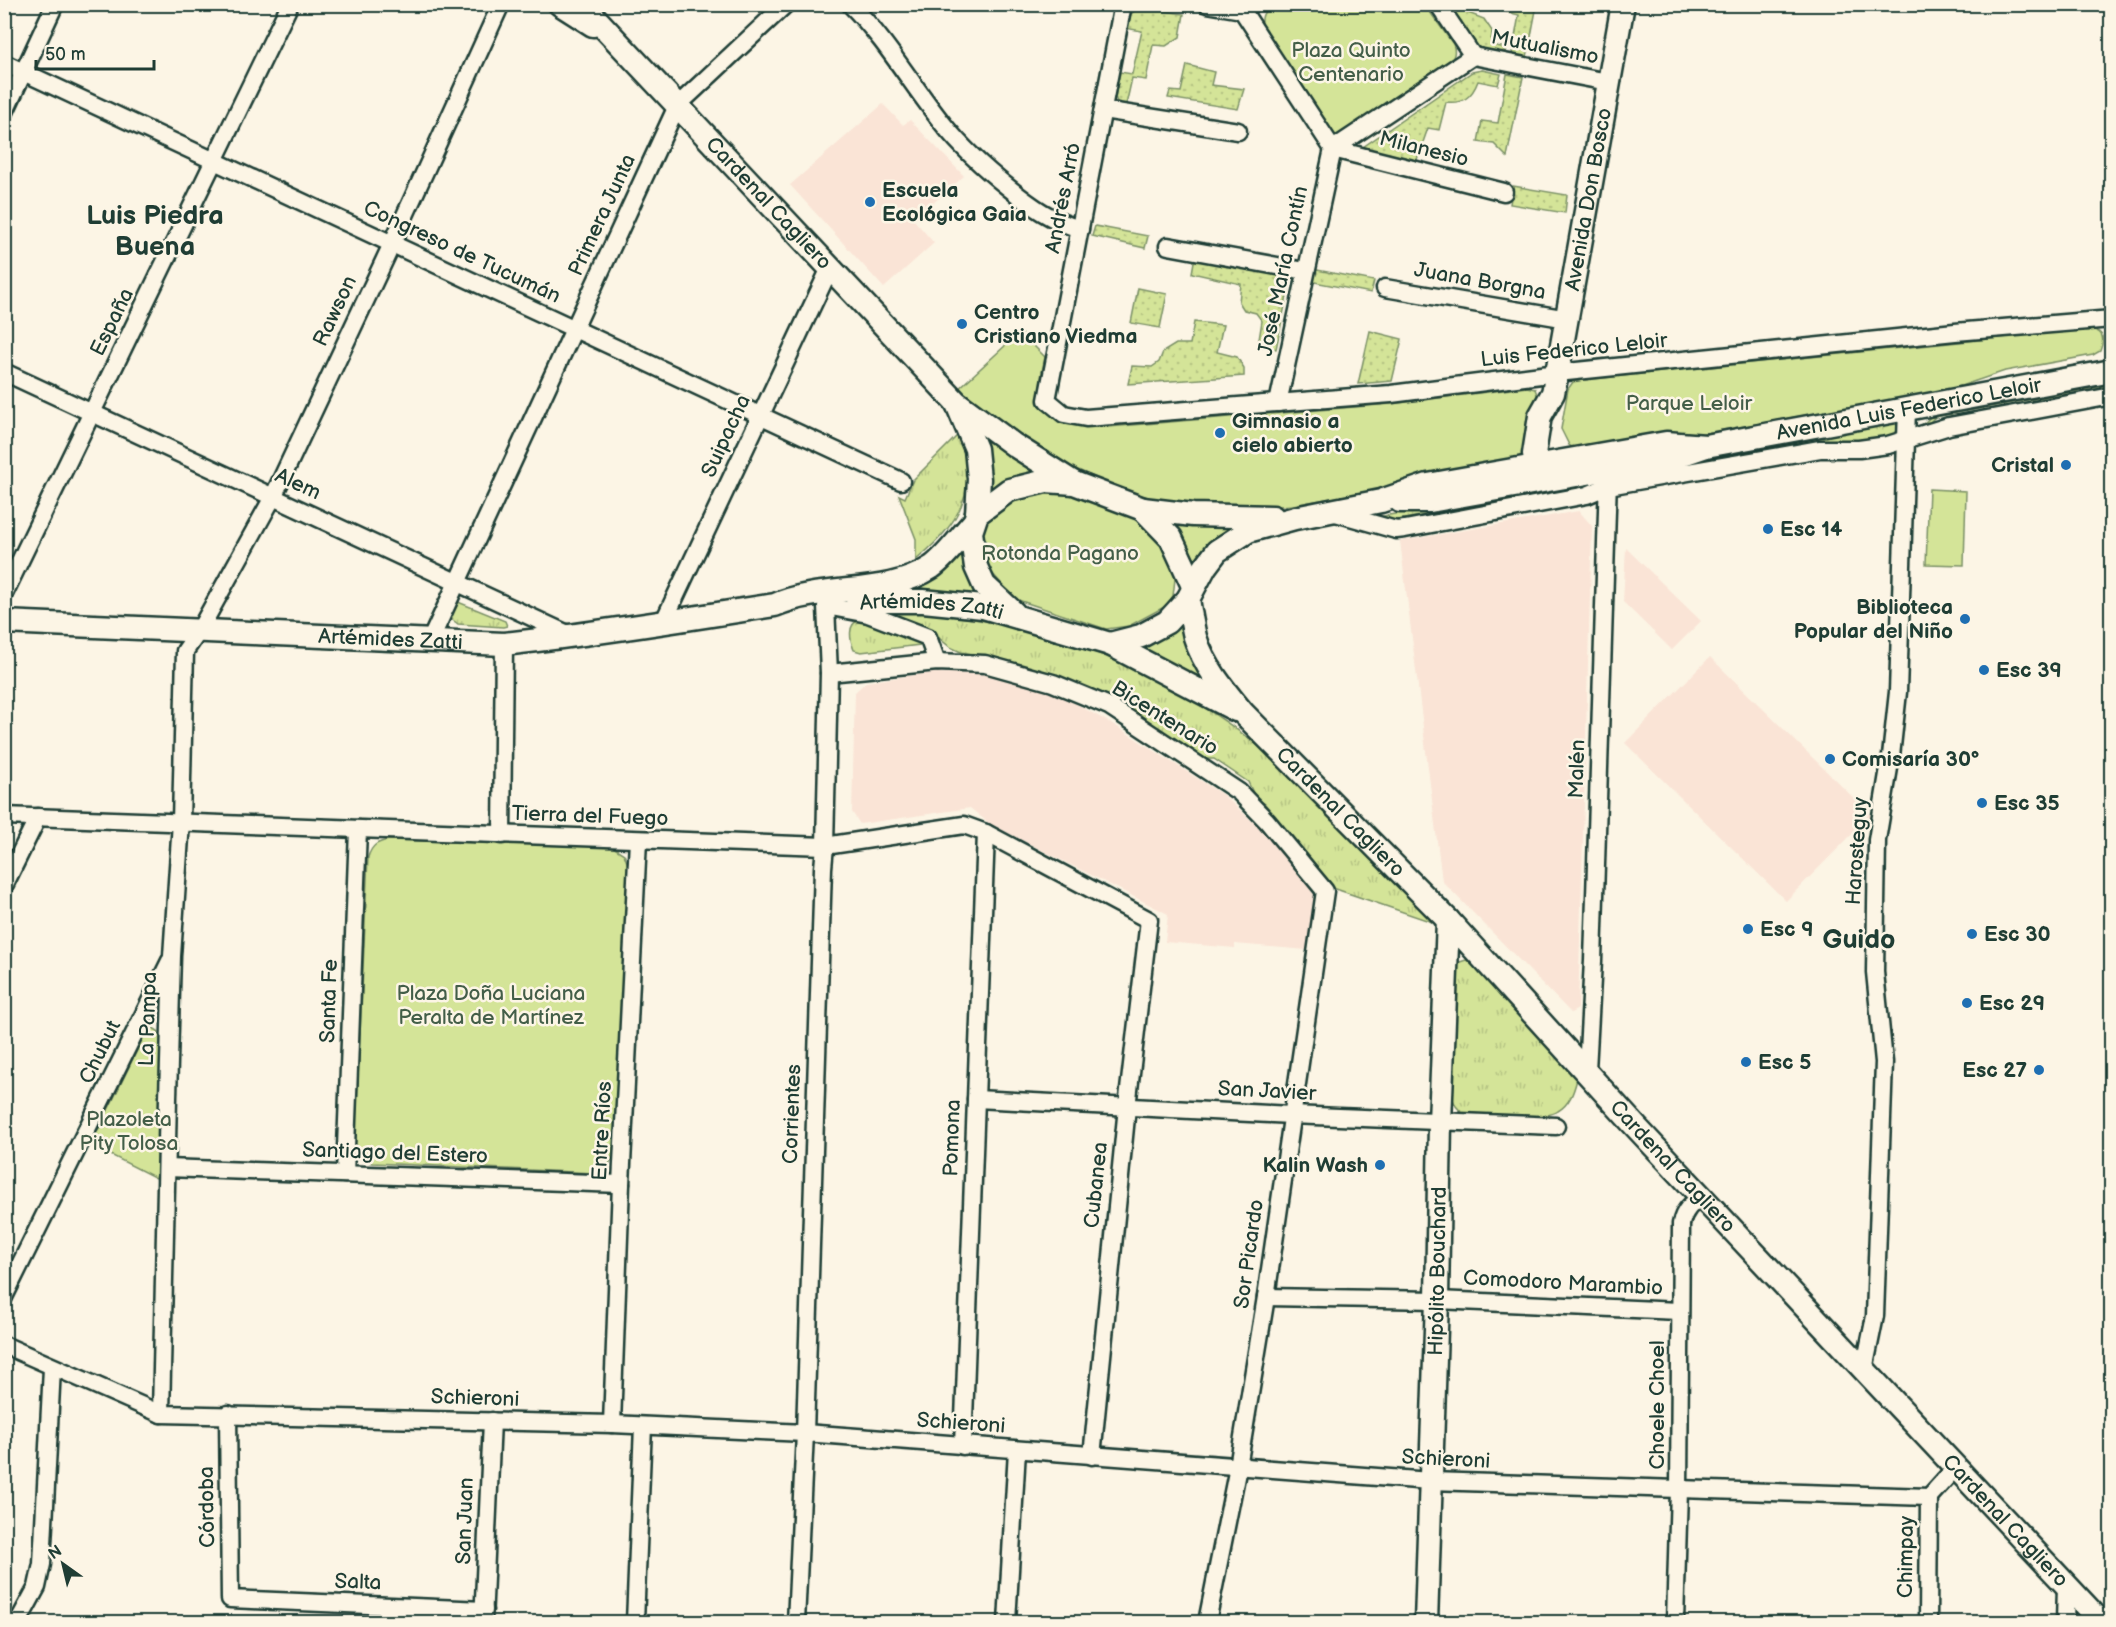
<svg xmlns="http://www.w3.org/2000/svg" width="2116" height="1627" viewBox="0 0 2116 1627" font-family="'Balsamiq Sans',sans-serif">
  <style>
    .built { fill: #fae4d6 }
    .grass { fill: url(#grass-tufts); stroke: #7a9066; stroke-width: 1.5 }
    .park { fill: #d4e498; stroke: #7a9066; stroke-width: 1.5 }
    .garden { fill: url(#garden-dots); stroke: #7a9066; stroke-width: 1.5 }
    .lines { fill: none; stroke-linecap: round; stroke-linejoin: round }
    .minor-casing { stroke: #1f3d34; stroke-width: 21 }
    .secondary-casing { stroke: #1f3d34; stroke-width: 27 }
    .minor { stroke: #fcf5e5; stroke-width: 16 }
    .secondary { stroke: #fcf5e5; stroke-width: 22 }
    .poi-dot { fill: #1f6fb2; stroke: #fcf5e5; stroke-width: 2 }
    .labels { text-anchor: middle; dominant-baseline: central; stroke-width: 5; stroke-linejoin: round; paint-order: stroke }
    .street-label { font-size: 21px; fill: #1f3d34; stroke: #fcf5e5 }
    .park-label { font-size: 21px; fill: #435e48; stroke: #fcf5e5 }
    .poi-label { font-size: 21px; font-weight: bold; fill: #1f3d34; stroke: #fcf5e5; text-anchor: start }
    .district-label { font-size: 27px; font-weight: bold; fill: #1f3d34; stroke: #fcf5e5 }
  </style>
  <defs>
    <pattern id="grass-tufts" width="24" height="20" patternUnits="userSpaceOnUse" patternTransform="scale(1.5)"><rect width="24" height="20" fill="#d4e498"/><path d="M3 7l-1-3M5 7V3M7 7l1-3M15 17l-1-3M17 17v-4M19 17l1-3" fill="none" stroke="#b6c484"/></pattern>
    <pattern id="garden-dots" width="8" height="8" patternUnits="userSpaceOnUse" patternTransform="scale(1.5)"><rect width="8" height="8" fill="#d4e498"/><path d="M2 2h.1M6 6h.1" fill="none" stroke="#b6c484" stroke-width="1.8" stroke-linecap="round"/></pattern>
  </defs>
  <rect width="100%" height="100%" fill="#fcf5e5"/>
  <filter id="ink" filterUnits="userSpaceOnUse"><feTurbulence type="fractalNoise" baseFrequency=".0167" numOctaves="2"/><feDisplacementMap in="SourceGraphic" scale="12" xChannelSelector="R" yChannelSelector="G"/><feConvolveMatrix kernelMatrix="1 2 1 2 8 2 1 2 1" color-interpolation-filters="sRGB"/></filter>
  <g filter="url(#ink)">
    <g class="built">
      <polygon points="883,104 903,125 910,120 964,176 914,220 934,243 884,288 790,185"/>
      <polygon points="1579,511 1592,526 1578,1009 1571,1013 1442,881 1400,541"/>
      <polygon points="1626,548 1701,621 1672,650 1623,602"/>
      <polygon points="1710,657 1871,815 1786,901 1625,743"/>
      <polygon points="936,672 986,674 1047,688 1116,726 1223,795 1279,845 1317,887 1307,950 1235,944 1235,948 1165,942 1168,914 990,824 970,808 860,824 852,812 855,692 866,682"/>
    </g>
    <g class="grass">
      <polygon points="2111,381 2111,385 1935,417 1930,422 1924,423 1933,415"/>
      <polygon points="1894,422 1898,425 1899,430 1896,435 1888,439 1620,477 1620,473"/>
      <path d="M961,432c3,10 6,22 7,33 2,43 -21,69 -52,95v-21l-17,-44 6,3 8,-18z"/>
      <polygon points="1593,478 1594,484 1393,521 1378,517"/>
      <polygon points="458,602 505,621 507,626 503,627 458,624 450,618 454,606"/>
      <path d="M886,612c131,0 263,49 366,129 29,23 54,50 80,75 34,35 68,69 103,103v4l-105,-36 -65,-83 -10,-7 -7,-15 -34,-23h-15l-86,-57 -125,-45 -27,-5 -11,-5 -20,-16 -43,-17z"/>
      <path d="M859,620l11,1 53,20 -3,4 -59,7 -7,-2c-4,-10 -7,-26 5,-30z"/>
      <path d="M1466,960l9,6 102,113c-3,12 -7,25 -19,32 -14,10 -75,3 -95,3l-7,-8 -4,-9 3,-128 5,-7z"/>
    </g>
    <g class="park">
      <path d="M1272,5h153l28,39c3,8 1,12 -3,19l-111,73 -6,-1 -70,-107c-3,-11 0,-17 9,-23z"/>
      <path d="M2087,329c15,1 19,7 13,22l-7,4 -88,16 -53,18 -263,47 -114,13 -6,-4 -8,-16 7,-40 5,-7 10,-2z"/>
      <path d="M1020,332l25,25c-3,15 -7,28 -3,44l38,23 28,3 283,-23 136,-17 8,2 3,8 -13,53 -4,6 -11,5 -116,26 -101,18 -42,3 -48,-3 -54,-7 -35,-12 -72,-32 -87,-62z"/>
      <polygon points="979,432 1037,469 1036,474 991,490 985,489"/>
      <polygon points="1929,489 1966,491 1964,565 1926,564"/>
      <polygon points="1052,493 1073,495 1143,522 1164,547 1173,563 1175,579 1173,596 1166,606 1129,626 1106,629 1015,599 984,564 979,536 982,524 1012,499 1029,494"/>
      <polygon points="1170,523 1233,524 1234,528 1198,559 1194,558 1186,543"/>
      <polygon points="957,554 963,556 984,598 917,590"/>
      <polygon points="1182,620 1213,690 1136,645"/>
      <path d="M389,840l224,7 11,7 4,11 -14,289 -7,14 -13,5 -222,-10 -13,-5 -4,-13 13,-288c4,-12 9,-15 21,-17z"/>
      <polygon points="153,1028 158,1031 160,1036 158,1179 91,1145 146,1032"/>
    </g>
    <g class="garden">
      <polygon points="1450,5 1470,5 1468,13 1484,19 1492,31 1491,45 1506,48 1504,56 1486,53 1476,45"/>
      <polygon points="1505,5 1537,5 1527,57 1512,54 1519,15 1503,11"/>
      <path d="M1141,7l43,7 -4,23 -14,9 -13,-1 -7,35 -14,-2 -6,27 -9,-3 -2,-5 5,-25 12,2 10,-43 -17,-3c2,-11 6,-16 16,-21z"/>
      <polygon points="1187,65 1214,72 1211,85 1244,89 1238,109 1168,98 1170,91 1181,92"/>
      <path d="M1482,70l19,4 -3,11 -20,-4c-6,16 -15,23 -32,21l-7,28 -11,-2 -13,37 -53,-14 1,-4 109,-75z"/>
      <polygon points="1507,74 1523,77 1507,157 1494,144 1478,142 1482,121 1498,123"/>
      <polygon points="1513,186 1567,195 1565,213 1510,204"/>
      <polygon points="1095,226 1148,236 1145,248 1092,236"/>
      <polygon points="1195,256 1282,274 1290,281 1276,349 1258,346 1262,321 1256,313 1244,310 1239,302 1241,284 1192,273"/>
      <polygon points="1312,269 1374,281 1371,293 1309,281"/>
      <polygon points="1138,288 1167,294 1160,328 1131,323"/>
      <polygon points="1194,322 1223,325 1217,352 1237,357 1244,368 1244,376 1128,384 1132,366 1152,367 1159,362 1163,352 1176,344 1190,344"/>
      <polygon points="1370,331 1402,339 1392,381 1358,384"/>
    </g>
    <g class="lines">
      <defs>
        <g id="minor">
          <path d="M850,4c36,36 61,80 93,120 19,24 42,45 66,64 22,18 43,33 71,41"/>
          <polyline points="1123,4 1047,400 1064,414 1086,418 1391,394 1557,373 1955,332 2112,319"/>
          <polyline points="1207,4 1242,10"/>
          <polyline points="1251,4 1242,10 1333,149"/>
          <polyline points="1473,56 1608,82"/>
          <polyline points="4,63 901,481"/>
          <polyline points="1103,110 1238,131"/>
          <polyline points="4,114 55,4"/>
          <polyline points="1333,149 1504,192"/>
          <polyline points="1168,246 1305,271"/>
          <polyline points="1385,288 1568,319"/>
          <polyline points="4,372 572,636"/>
          <polyline points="1278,403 1333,149 1473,56 1438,4"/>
          <polyline points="1332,512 1396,530 1405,529 1587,495 1608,486 1820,449 1859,449 1888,445 1949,426 2112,396"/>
          <polyline points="4,594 290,4"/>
          <polyline points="663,623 830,268"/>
          <polyline points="430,641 677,106 786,4"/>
          <polyline points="829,673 937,662 985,664 1053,683 1109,706 1239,792 1267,821 1325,891 1266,1297 1238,1467 1207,1622"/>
          <polyline points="4,816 825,846 964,825 986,833 1149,920 1127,1107 1092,1456"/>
          <polyline points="502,835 504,644"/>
          <polyline points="4,886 38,817"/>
          <polyline points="1587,1070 1593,961 1608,478"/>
          <polyline points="976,1099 1291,1115 1556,1126"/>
          <polyline points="167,1168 621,1184"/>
          <polyline points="345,1174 358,829"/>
          <polyline points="4,1297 170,961"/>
          <polyline points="1266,1297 1437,1300 1679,1311"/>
          <polyline points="4,1345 161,1414 612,1424 805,1433 1430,1481 1929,1497"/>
          <polyline points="1864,1370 1875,1316 1884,1062 1875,972 1877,840 1891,756 1898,692 1907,408"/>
          <polyline points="161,1414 168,1097 172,956 181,822 185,651 199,631 273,497 392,244 501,4"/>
          <polyline points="228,1414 230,1599 484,1610"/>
          <polyline points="612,1424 621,1184 638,840"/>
          <polyline points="963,1446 986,833"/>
          <polyline points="18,1622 37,1587 42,1564 52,1368"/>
          <polyline points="483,1622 492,1421"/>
          <polyline points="635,1622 643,1426"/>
          <polyline points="796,1622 805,1433 823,868 825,846 829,673 826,606 868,614 928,637 937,662"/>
          <polyline points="1007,1622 1017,1450"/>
          <path d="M1675,1622l4,-132 2,-266c3,-14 10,-20 20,-27"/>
          <polyline points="1928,1622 1929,1497 1956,1467"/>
          <polyline points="2065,1622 2066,1586"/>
        </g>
        <g id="secondary">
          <polyline points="560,4 593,25"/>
          <path id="s1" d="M582,4l374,398 58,43 60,38"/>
          <polyline points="957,404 976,449 979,479 977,514"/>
          <path id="s2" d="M1539,464l-5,-10 6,-38 13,-23 4,-20 66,-369"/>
          <path id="s3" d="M1400,501h30l241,-43 35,-12 406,-75"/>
          <polyline points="1143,509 1193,515 1273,517"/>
          <path id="s4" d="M1188,599c2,12 4,25 7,38 9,29 29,53 48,76l205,207 189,208 464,494"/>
          <path id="s5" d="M857,603l26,-2h40l60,6 127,37 31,-8 26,-14 21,-23 17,-32 12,-16 31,-20 47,-13 86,-17 47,-16 238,-42 40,3"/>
          <polyline points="1014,613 984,585 976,567 971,532 977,514 1009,490 1046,481 1074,483 1143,509 1171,538 1193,586"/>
          <path id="s6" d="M4,622l500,22c91,-10 181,-25 271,-39 50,-22 110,-7 157,-38 15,-11 28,-30 41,-44"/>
          <polyline points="1110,644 1236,710"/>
          <path id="s7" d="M1426,1622l11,-322 3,-178 8,-202"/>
        </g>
      </defs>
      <use href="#minor" class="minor-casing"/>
      <use href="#secondary" class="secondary-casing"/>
      <use href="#minor" class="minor"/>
      <use href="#secondary" class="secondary"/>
    </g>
  </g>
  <g class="poi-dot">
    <circle cx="870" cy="202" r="6"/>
    <circle cx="962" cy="324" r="6"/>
    <circle cx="1220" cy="433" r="6"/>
    <circle cx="2066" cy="465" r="6"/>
    <circle cx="1768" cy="529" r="6"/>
    <circle cx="1965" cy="619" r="6"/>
    <circle cx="1984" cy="670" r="6"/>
    <circle cx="1830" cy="759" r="6"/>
    <circle cx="1982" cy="803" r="6"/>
    <circle cx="1748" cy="929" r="6"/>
    <circle cx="1972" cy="934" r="6"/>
    <circle cx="1967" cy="1003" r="6"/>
    <circle cx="1746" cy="1062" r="6"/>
    <circle cx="2039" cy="1070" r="6"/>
    <circle cx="1380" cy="1165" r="6"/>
  </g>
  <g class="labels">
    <g class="street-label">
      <text transform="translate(1545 47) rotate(11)">Mutualismo</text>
      <text transform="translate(1424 149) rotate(14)">Milanesio</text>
      <text transform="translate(1063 198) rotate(-79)">Andrés Arró</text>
      <text stroke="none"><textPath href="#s2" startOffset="273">Avenida Don Bosco</textPath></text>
      <text stroke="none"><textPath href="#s1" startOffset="273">Cardenal Cagliero</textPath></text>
      <text transform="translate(602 215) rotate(-65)">Primera Junta</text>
      <text transform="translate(462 252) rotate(25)">Congreso de Tucumán</text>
      <text transform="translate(1283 271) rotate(-78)">José María Contín</text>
      <text transform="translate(1480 281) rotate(10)">Juana Borgna</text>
      <text transform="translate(335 311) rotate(-65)">Rawson</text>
      <text transform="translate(112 322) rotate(-64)">España</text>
      <text transform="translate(1574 350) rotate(-6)">Luis Federico Leloir</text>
      <text stroke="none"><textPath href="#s3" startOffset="518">Avenida Luis Federico Leloir</textPath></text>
      <text transform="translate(726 436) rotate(-65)">Suipacha</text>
      <text transform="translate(298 484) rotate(25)">Alem</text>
      <text stroke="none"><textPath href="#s5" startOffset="75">Artémides Zatti</textPath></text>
      <text stroke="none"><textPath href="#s6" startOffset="387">Artémides Zatti</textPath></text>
      <text transform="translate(1165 718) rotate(32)">Bicentenario</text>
      <text transform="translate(1577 769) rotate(-88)">Malén</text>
      <text stroke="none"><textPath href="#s4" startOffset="268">Cardenal Cagliero</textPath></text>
      <text transform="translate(590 816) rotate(2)">Tierra del Fuego</text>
      <text transform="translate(1857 851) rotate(-86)">Harosteguy</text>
      <text transform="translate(329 1001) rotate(-88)">Santa Fe</text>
      <text transform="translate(148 1019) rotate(-88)">La Pampa</text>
      <text transform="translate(100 1052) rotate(-64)">Chubut</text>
      <text transform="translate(1267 1091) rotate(3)">San Javier</text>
      <text transform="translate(792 1114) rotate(-88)">Corrientes</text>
      <text transform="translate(602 1131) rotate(-87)">Entre Ríos</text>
      <text transform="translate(952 1138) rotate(-88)">Pomona</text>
      <text transform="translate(395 1153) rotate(2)">Santiago del Estero</text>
      <text stroke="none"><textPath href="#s4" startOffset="754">Cardenal Cagliero</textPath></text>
      <text transform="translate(1096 1185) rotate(-84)">Cubanea</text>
      <text transform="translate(1249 1254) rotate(-82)">Sor Picardo</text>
      <text stroke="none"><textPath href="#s7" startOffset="351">Hipólito Bouchard</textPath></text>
      <text transform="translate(1563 1283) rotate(3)">Comodoro Marambio</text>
      <text transform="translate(475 1398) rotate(2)">Schieroni</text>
      <text transform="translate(1657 1405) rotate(-90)">Choele Choel</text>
      <text transform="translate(961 1423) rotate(4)">Schieroni</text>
      <text transform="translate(1446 1459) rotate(3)">Schieroni</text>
      <text transform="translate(207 1507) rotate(-91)">Córdoba</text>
      <text transform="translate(465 1521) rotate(-88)">San Juan</text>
      <text stroke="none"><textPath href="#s4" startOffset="1240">Cardenal Cagliero</textPath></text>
      <text transform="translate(1906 1557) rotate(-89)">Chimpay</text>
      <text transform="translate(358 1582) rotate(2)">Salta</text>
    </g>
    <g class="park-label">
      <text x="1351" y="50">Plaza Quinto<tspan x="1351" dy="24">Centenario</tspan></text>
      <text x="1689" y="403">Parque Leloir</text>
      <text x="1060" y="553">Rotonda Pagano</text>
      <text x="491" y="993">Plaza Doña Luciana<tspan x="491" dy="24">Peralta de Martínez</tspan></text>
      <text x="129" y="1119">Plazoleta<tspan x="129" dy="24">Pity Tolosa</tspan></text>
    </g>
    <g class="poi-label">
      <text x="882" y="190">Escuela<tspan x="882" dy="24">Ecológica Gaia</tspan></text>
      <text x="974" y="312">Centro<tspan x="974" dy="24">Cristiano Viedma</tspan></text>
      <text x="1232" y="421">Gimnasio a<tspan x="1232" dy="24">cielo abierto</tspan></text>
      <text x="2054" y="465" text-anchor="end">Cristal</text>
      <text x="1780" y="529">Esc 14</text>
      <text x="1953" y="607" text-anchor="end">Biblioteca<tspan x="1953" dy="24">Popular del Niño</tspan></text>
      <text x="1996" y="670">Esc 39</text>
      <text x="1842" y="759">Comisaría 30º</text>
      <text x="1994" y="803">Esc 35</text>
      <text x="1760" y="929">Esc 9</text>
      <text x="1984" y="934">Esc 30</text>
      <text x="1979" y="1003">Esc 29</text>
      <text x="1758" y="1062">Esc 5</text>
      <text x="2027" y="1070" text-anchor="end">Esc 27</text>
      <text x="1368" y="1165" text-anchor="end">Kalin Wash</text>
    </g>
    <g class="district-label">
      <text x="155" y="216">Luis Piedra<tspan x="155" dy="31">Buena</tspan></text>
      <text x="1859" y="940">Guido</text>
    </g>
  </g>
  <rect width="2116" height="1627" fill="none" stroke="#fcf5e5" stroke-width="24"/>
  <rect x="12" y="12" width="2092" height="1603" fill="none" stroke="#1f3d34" stroke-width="2" filter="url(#ink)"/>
  <g transform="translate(63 1564) rotate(326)" stroke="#fcf5e5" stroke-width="4.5" paint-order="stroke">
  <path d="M0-4.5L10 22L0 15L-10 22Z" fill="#1f3d34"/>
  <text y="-9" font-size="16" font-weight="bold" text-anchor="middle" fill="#1f3d34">N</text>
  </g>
  <path d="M36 60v9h118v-9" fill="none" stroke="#1f3d34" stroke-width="3"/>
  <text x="45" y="60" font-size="18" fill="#1f3d34" stroke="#fcf5e5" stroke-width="4.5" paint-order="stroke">50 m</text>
</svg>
